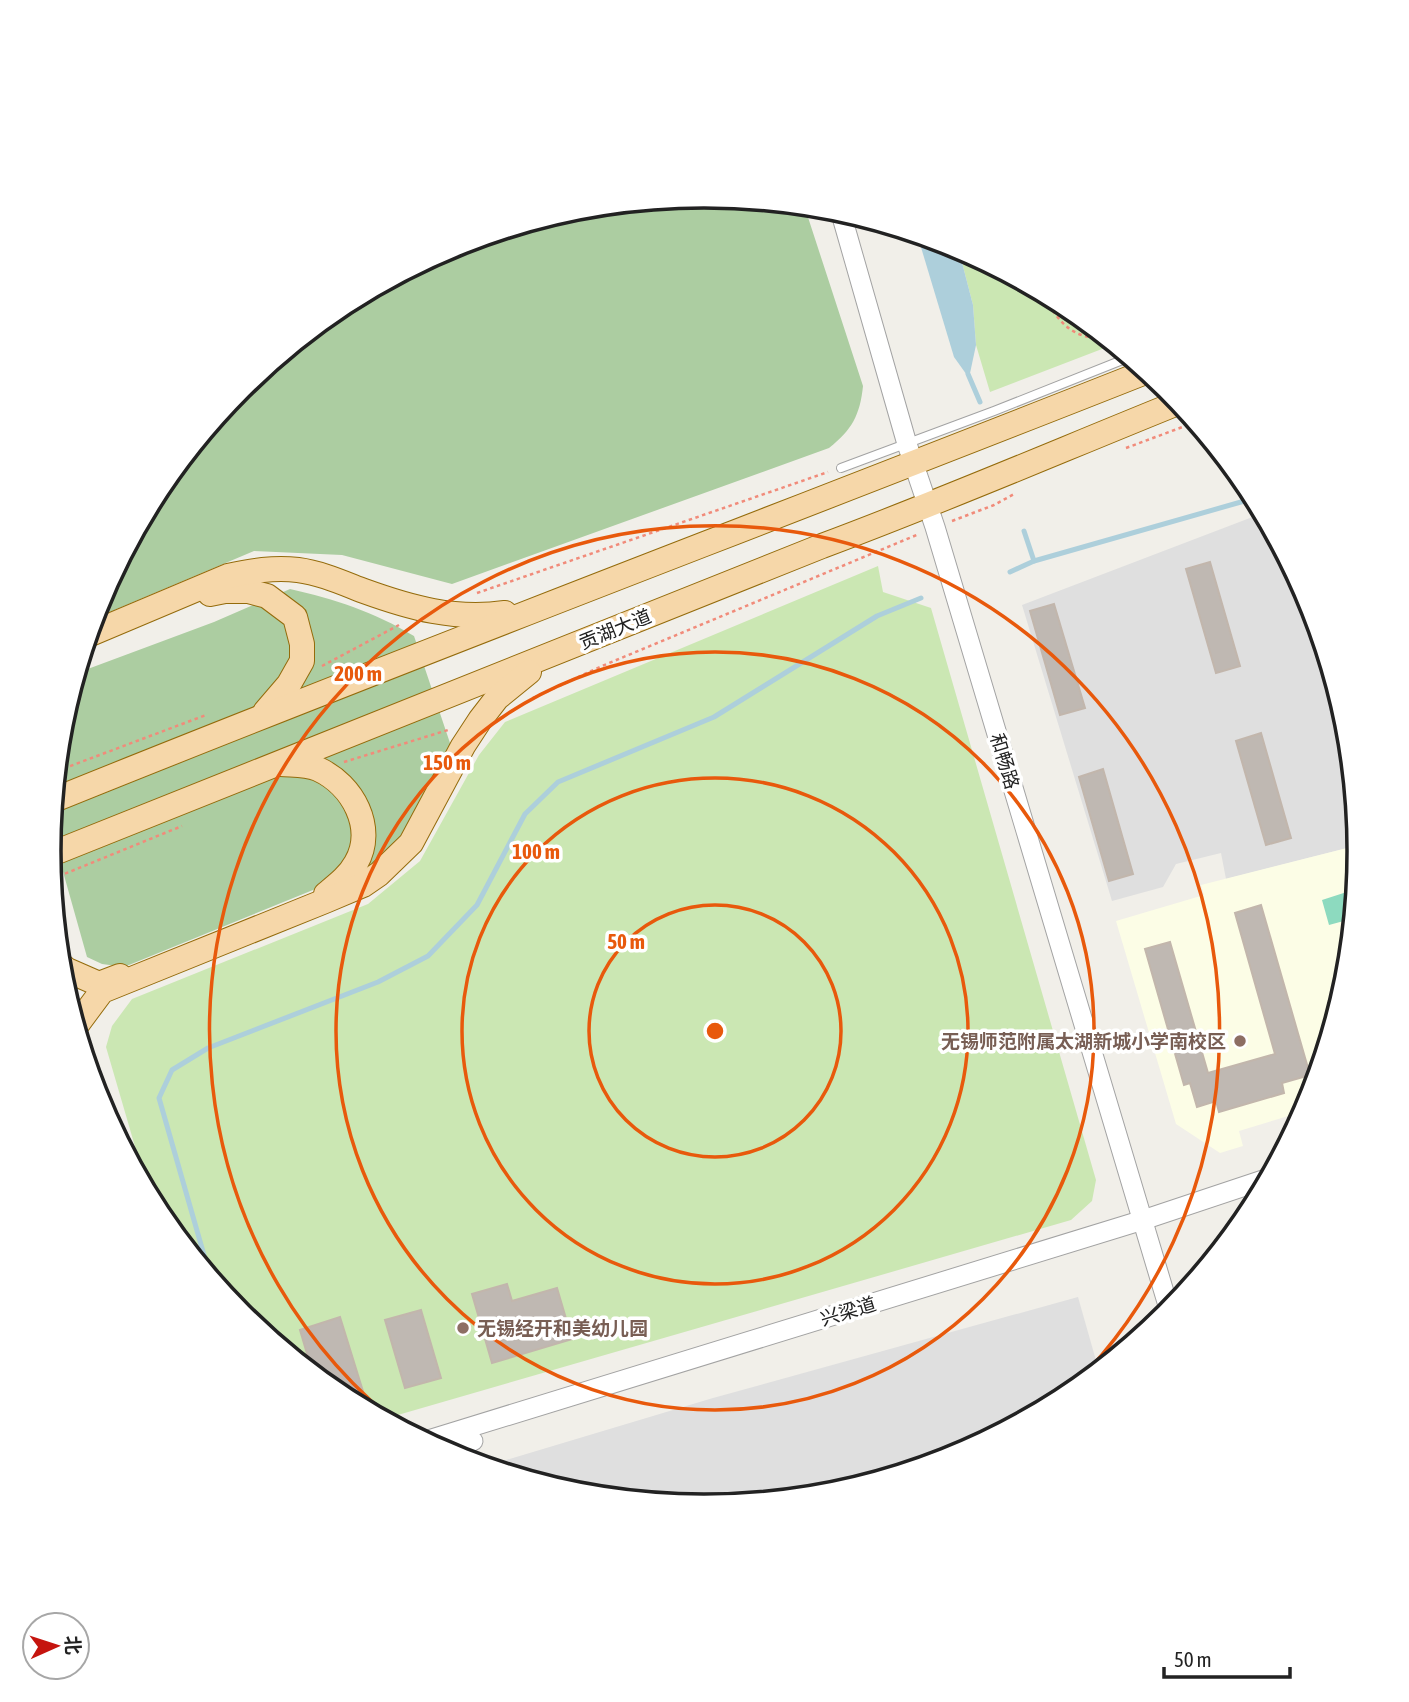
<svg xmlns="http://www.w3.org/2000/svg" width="1409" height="1702" viewBox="0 0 1409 1702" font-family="'Asap Condensed','Noto Sans SC',sans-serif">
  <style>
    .residential { fill: #dfdfdf }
    .education { fill: #fcfde6 }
    .grass { fill: #cbe7b3 }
    .forest { fill: #accda1 }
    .pitch { fill: #8ddabf }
    .water { fill: #adcfdb }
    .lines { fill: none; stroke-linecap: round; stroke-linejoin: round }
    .stream { stroke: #adcfdb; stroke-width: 5 }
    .building { fill: #bfb8b2; stroke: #c2b6ac; stroke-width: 2 }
    .service-casing { stroke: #a3a3a3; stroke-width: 10 }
    .tertiary-casing { stroke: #a3a3a3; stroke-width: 21 }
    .primary-casing { stroke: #946b0b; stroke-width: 26 }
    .path { stroke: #f18b7a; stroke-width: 2.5; stroke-dasharray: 3.5 3.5; stroke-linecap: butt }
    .service { stroke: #fff; stroke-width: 8 }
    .tertiary { stroke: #fff; stroke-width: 19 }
    .primary { stroke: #f6d7a9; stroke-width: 24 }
    .ring { fill: none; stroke: #e8590c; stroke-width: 3.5 }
    .education-dot { fill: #8d6e63; stroke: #fff; stroke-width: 2.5 }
    .labels { text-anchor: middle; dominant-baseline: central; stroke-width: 7; stroke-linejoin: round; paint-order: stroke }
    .street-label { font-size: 19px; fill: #222; stroke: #fff }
    .education-label { font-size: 19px; font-weight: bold; fill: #785e54; stroke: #fff; text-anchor: end }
    .rim { fill: none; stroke: #222; stroke-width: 3.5 }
    .centre { fill: #e8590c; stroke: #fff; stroke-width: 3.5 }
    .ring-label { font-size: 21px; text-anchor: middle; font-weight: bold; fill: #e8590c; stroke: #fff; stroke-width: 7; stroke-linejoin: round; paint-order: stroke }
  </style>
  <rect width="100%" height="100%" fill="#f1efe9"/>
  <g class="residential">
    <polygon points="1263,513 1310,601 1347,724 1359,845 1226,879 1221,853 1176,864 1163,887 1112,901 1022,605"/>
    <polygon points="1078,1297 1099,1371 1068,1396 955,1457 832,1494 704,1506 576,1494 486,1466 713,1398"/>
  </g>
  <polygon class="education" points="1359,845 1347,979 1310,1102 1305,1111 1239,1131 1243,1146 1220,1153 1176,1124 1116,921 1204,895 1201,885"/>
  <g class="grass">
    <polygon points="958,247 1069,306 1115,344 990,392 976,345 973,305"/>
    <polygon points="878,566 883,592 931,608 1096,1180 1092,1201 1071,1220 384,1419 340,1396 241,1314 159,1215 150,1198 106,1047 112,1026 132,999 368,904 420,861 479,755 505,722"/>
  </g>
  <g class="forest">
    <path d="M705,196l99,9 59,181c-3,29 -11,44 -34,62l-377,136 -110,-29 -88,-4 -161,68 6,-19 61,-114 81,-99 100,-81 113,-61 123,-37z"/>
    <path d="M290,589c45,10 84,23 124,47l37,110 -46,87 -33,33 -248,101 -22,-3 -15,-7 -36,-128 11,-106 15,-50 137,-51z"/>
  </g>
  <path class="pitch" d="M1356,889l-9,90c-14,-24 -8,-39 4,-60l-22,6 -7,-25z"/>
  <polygon class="water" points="917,234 958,247 973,305 976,345 969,378 954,357"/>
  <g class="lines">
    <g class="stream">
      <polyline points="968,374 980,402"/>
      <polyline points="1024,531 1034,561"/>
      <polyline points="1010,572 1034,561 1255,498"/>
      <polyline points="210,1276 159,1098 172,1070 208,1048 378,982 428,956 477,905 525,814 558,782 714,717 877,616 921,598"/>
    </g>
  </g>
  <g class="building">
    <polygon points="1064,303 1069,306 1084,318 1062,314"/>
    <polygon points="1210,562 1240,666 1216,673 1186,569"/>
    <polygon points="1054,604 1085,708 1060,715 1030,611"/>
    <polygon points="1261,733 1291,838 1266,845 1236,741"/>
    <polygon points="1103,769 1133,874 1109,881 1079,777"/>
    <polygon points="1261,905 1310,1075 1282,1083 1284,1093 1219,1112 1216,1101 1197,1107 1190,1083 1184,1085 1145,949 1170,942 1208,1073 1275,1054 1235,913"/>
    <polygon points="507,1284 512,1301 557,1288 572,1339 492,1363 472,1294"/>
    <polygon points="421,1310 441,1378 405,1388 385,1320"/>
    <polygon points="340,1317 366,1401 355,1404 340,1396 313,1374 300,1330"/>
  </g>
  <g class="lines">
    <defs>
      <polyline id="service" points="841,468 994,411 1130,357"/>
      <g id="tertiary">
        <polyline points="840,210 907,444 935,527 1170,1312"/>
        <polyline points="425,1441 1143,1220 1269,1178"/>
        <polyline points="442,1450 473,1441"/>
      </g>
      <g id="primary">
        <polyline points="210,594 225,591 248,591 267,596 295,617 302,644 302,661 289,684 265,712"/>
        <path d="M88,635l140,-59c23,-5 46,-9 70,-6 23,3 45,13 66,21 47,17 90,29 141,22"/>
        <path d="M281,764c12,1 26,0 37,5 35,16 58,59 38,94 -7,13 -19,22 -30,31"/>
        <path d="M54,800c363,-147 730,-285 1094,-429"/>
        <path d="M49,855l773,-309c121,-45 239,-96 358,-144"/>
        <polyline points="60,964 67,970 99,984 120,976"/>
        <polyline points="76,1026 102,991 325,901 363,885 379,874 411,843 463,746 480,720 497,698 529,672"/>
      </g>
    </defs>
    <use href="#service" class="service-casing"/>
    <use href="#tertiary" class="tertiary-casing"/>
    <use href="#primary" class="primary-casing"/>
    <g class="path">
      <path d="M1043,292c13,28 29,49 63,45"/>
      <polyline points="1126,448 1196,422"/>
      <polyline points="952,521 994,505 1016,493"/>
      <polyline points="477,593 828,472"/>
      <polyline points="322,666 399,625"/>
      <polyline points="533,698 602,666 919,534"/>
      <polyline points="344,762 448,730"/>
      <polyline points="57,771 206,715"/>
      <polyline points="52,879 182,826"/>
    </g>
    <use href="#service" class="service"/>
    <use href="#tertiary" class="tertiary"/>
    <use href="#primary" class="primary"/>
  </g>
  <g class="ring">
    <circle cx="715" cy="1031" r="126"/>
    <circle cx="715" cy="1031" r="253"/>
    <circle cx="715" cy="1031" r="379"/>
    <path d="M408 1432A505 505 0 1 1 1059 1400"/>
  </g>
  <g class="education-dot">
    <circle cx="1240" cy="1041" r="7"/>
    <circle cx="463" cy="1328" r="7"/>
  </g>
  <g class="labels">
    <g class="street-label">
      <text transform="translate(615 629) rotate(-22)">贡湖大道</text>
      <text transform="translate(1005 761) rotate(73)">和畅路</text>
      <text transform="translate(848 1311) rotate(-17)">兴梁道</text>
    </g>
    <g class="education-label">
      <text x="1226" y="1041">无锡师范附属太湖新城小学南校区</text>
      <text x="477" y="1328" text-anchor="start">无锡经开和美幼儿园</text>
    </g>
  </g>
  <path d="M0 0H1409V1702H0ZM61 851a643 643 0 1 1 1286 0a643 643 0 1 1-1286 0Z" fill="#fff" fill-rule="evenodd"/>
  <path class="rim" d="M61 851a643 643 0 1 1 1286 0a643 643 0 1 1-1286 0Z"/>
  <circle cx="715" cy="1031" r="10" class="centre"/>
  <g class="ring-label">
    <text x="358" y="681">200 m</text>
    <text x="447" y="770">150 m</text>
    <text x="536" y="859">100 m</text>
    <text x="626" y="949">50 m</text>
  </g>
  <g transform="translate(56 1646) rotate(87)"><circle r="33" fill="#ffffff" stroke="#a7a7a7" stroke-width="2"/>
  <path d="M0-5L12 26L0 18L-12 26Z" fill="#c5140e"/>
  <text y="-10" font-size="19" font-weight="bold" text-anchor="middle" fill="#222222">北</text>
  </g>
  <path d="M1164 1667v10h126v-10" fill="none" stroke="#222222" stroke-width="3.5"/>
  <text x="1174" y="1667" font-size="21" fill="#222222" stroke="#ffffff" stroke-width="5" paint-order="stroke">50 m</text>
</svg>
